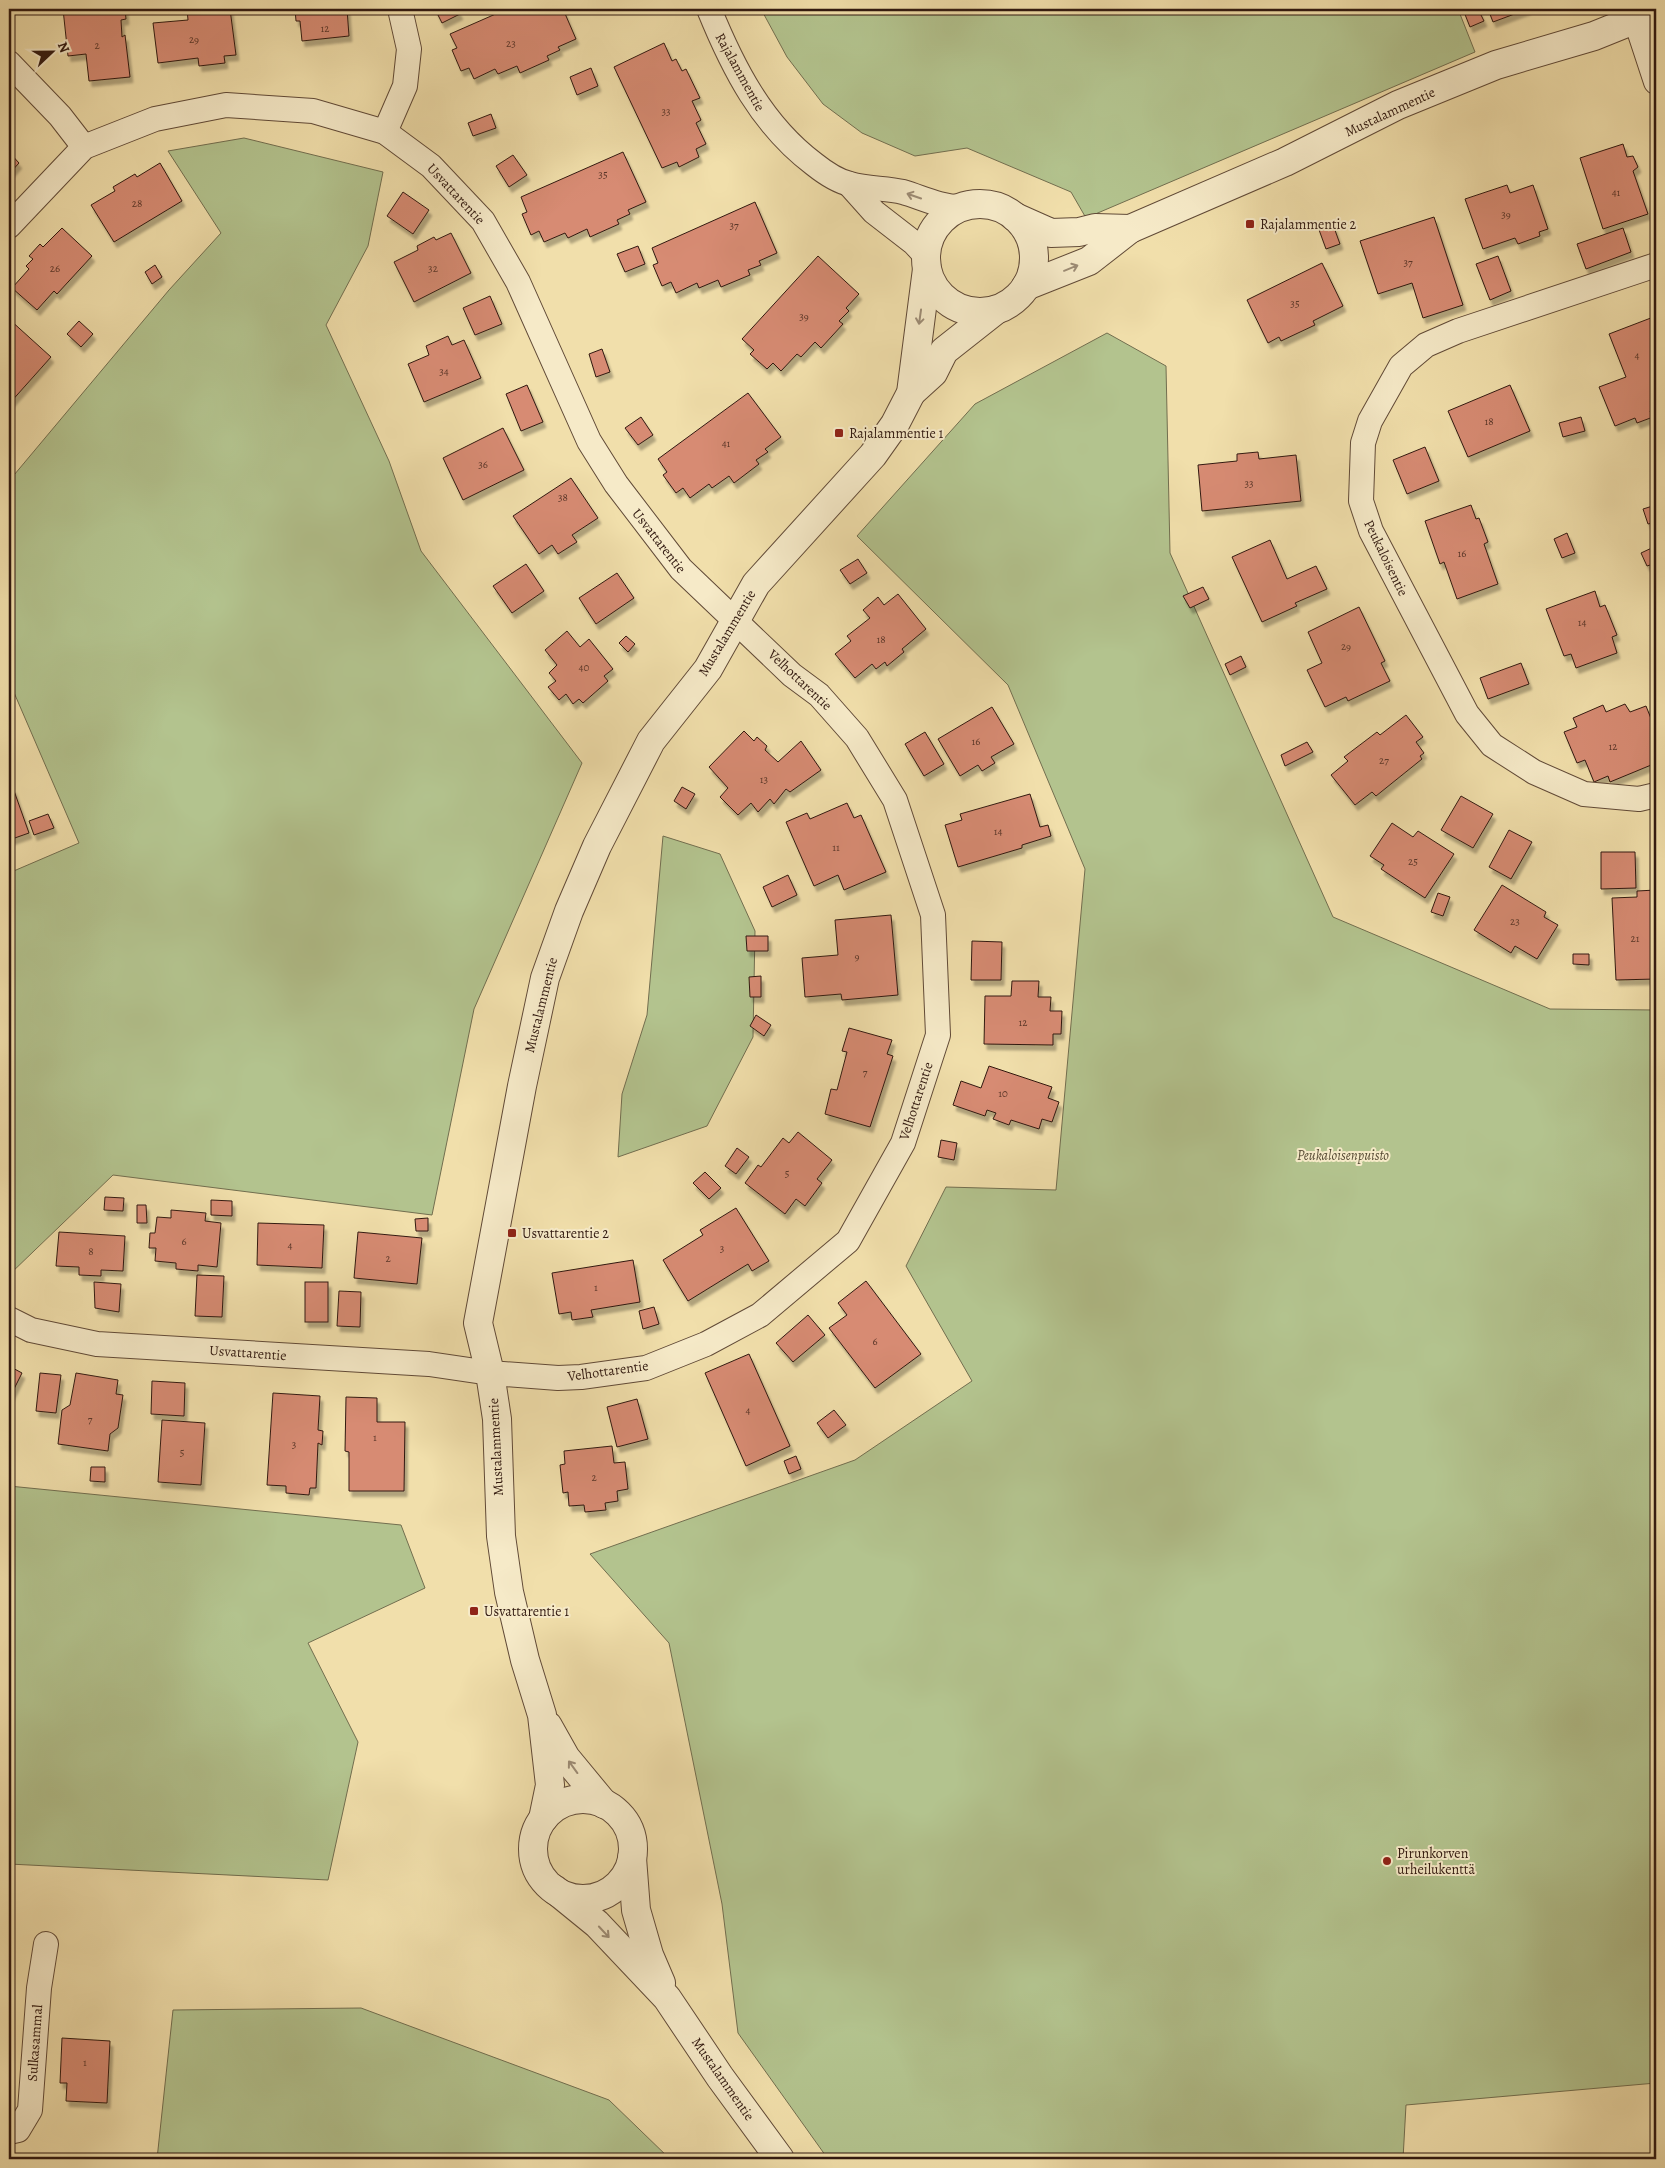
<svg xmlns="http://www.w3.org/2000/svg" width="1665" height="2168" viewBox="0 0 1665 2168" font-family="Alegreya,serif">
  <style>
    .green { fill: #b3c38e; stroke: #726e4f }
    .building { fill: #d78b73; stroke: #311910; filter: url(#shadow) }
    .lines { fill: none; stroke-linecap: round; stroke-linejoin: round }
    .minor-casing { stroke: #614a37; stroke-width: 26 }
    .tertiary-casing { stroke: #614a37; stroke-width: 30 }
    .minor { stroke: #f6eac8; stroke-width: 24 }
    .tertiary { stroke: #f6eac8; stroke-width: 28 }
    .oneway { stroke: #9d8c75 }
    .poi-dot { fill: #8f2418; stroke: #f6eac8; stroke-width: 2 }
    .labels { text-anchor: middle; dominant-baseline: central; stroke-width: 4; stroke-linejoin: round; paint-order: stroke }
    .number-label { font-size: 11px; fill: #5a3629 }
    .street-label { font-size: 14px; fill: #311910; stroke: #f6eac8 }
    .poi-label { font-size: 14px; fill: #311910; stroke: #f6eac8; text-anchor: start }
    .park-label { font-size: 14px; font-style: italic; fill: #584c36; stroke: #f6eac8 }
  </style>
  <defs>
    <filter id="shadow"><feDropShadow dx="3" dy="5.5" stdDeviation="1" flood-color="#0004"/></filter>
  </defs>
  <rect width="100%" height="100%" fill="#f1dfab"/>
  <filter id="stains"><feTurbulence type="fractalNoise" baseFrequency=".004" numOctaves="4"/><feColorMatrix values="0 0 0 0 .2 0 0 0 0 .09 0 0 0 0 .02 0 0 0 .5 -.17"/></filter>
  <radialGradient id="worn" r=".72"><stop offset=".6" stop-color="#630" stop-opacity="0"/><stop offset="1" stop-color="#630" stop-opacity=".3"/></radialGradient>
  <g class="green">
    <polygon points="761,9 1458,9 1475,52 1086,218 1071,192 967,148 915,156 862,133 823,104 787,57"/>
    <polygon points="244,138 383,172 368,246 326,325 389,461 421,551 582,763 474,1009 432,1215 113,1175 9,1275 9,873 79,843 9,681 9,481 169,290 221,233 168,151"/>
    <polygon points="1107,333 1166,366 1170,553 1333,917 1550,1009 1656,1010 1656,2083 1406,2105 1403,2159 828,2159 738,2033 722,1904 669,1643 590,1554 855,1460 972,1381 906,1266 946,1187 1056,1190 1085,869 1008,685 857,536 975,404"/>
    <polygon points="663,836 720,854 755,931 753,1037 707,1126 618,1157 622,1094 647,1015"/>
    <polygon points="9,1486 401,1525 425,1588 308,1643 358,1742 328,1880 9,1864"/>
    <polygon points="361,2008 609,2100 670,2159 157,2159 173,2010"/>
  </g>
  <g class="building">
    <polygon points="63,9 125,9 126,19 121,20 122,37 125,35 130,77 89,81 86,54 68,56"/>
    <polygon points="187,9 230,9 236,55 224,56 225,63 199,66 198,58 158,63 153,23 188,20"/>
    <polygon points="295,9 347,9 349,36 302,41 300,21 296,21"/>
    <polygon points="435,9 457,9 460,14 442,23"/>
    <polygon points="507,9 563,9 576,39 558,47 560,50 547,56 549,60 520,73 517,66 498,74 495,69 474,79 469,68 461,71 452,50 457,48 450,34"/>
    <polygon points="1472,9 1478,9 1484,21 1470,27 1464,12"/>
    <polygon points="1488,9 1528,9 1493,22"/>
    <polygon points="664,43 672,61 676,59 682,71 686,69 700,98 692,101 701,120 696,123 706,144 696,149 699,157 679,167 677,162 662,168 614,67"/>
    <polygon points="591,68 598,86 577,95 570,77"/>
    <polygon points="491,114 496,128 473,136 468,123"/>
    <polygon points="1623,144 1627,157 1633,156 1638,167 1633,171 1648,214 1603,229 1580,158"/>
    <polygon points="9,152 19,163 9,174"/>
    <polygon points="623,152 646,202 628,210 630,214 617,220 619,224 590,237 587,229 568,238 565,233 544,242 539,231 531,235 522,214 527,212 521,197"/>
    <polygon points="513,155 527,175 509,187 496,166"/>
    <polygon points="160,163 182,201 114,242 91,205 115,191 113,187 135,174 137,177"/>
    <polygon points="1507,185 1510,193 1533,185 1548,229 1539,232 1540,236 1518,244 1515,238 1483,249 1465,199"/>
    <polygon points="403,192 429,210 413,234 387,216"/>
    <polygon points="755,202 777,253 759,261 761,265 748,270 750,275 721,287 718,280 699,288 697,283 676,293 671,282 662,286 653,265 658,263 652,248"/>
    <polygon points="1434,217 1463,305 1423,318 1412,283 1378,294 1360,241"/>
    <polygon points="1332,222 1340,244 1326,249 1318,227"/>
    <polygon points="62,228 92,256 57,294 54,291 37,310 12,288 29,269 26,266 33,259 29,256 40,244 43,247"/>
    <polygon points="1623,228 1631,252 1586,269 1577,244"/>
    <polygon points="451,233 471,273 414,302 394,262 418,250 417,246 434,237 436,240"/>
    <polygon points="638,246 645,264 625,272 617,254"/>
    <polygon points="818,256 859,294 846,308 849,311 839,321 843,324 821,348 815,342 801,357 797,354 781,371 773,363 767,369 750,354 754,350 742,339"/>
    <polygon points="1498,256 1511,291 1490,300 1476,264"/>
    <polygon points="1322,263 1343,306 1313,321 1315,325 1281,341 1279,337 1268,343 1247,300"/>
    <polygon points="155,265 162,277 152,284 145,272"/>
    <polygon points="490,296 502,324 475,335 463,308"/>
    <polygon points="1656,316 1656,409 1650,411 1653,417 1637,423 1635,418 1615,426 1599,387 1626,377 1609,334"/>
    <polygon points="9,319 51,357 9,404"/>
    <polygon points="79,321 93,334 81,347 67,334"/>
    <polygon points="448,336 452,345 464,340 481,378 424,402 408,364 429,355 426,346"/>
    <polygon points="602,349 610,372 596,377 589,354"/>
    <polygon points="527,385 543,422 521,431 506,394"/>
    <polygon points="1510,385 1530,431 1468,457 1448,411"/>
    <polygon points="748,393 781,437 765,449 768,452 756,460 759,464 734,483 729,476 712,488 709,484 690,498 683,488 676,493 663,475 667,472 658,459"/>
    <polygon points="641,417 653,435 638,445 625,428"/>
    <polygon points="1581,417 1585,431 1563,437 1559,423"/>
    <polygon points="503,428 524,470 463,500 443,458"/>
    <polygon points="1425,447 1439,481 1407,494 1393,460"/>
    <polygon points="1258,452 1259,459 1296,455 1301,501 1202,511 1198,465 1237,461 1237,454"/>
    <polygon points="571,478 598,518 572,535 577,542 558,554 552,545 539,554 513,516"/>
    <polygon points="1471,505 1476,519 1479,518 1488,542 1484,544 1498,584 1457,599 1444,562 1440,564 1425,521"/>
    <polygon points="1656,505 1656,522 1648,524 1643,509"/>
    <polygon points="1567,533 1575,553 1562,558 1554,539"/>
    <polygon points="1270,540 1287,579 1316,566 1327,589 1295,603 1297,606 1262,622 1232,557"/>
    <polygon points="1656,546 1656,563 1647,566 1641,553"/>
    <polygon points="858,559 867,573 850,584 840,570"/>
    <polygon points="526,564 544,591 512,613 493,586"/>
    <polygon points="617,573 634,598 596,624 579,598"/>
    <polygon points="1203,587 1209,599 1190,608 1183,596"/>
    <polygon points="1595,591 1600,607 1605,605 1617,635 1612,637 1617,653 1576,668 1571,654 1564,656 1546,609"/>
    <polygon points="898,594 926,629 902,649 904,652 887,666 885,662 876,669 872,664 855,678 835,654 851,641 847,636 870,618 863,610 878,597 884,605"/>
    <polygon points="1359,607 1385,661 1381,663 1390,681 1348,701 1346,697 1325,707 1307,670 1322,663 1308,632"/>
    <polygon points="567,631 580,647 589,639 613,669 604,676 608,681 583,703 579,699 573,704 566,694 559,700 548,687 556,681 549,673 557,665 545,650"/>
    <polygon points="626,636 635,644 628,652 619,643"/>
    <polygon points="1241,656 1246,667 1230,675 1225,664"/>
    <polygon points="1521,663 1529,684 1488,699 1480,678"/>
    <polygon points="1625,704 1630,712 1646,706 1656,731 1656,763 1610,782 1608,776 1594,782 1585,760 1577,763 1564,732 1577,727 1573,718 1603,705 1606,712"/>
    <polygon points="992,707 1014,744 991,757 995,763 982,771 978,765 960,776 938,739"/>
    <polygon points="1406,715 1423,737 1416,742 1424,753 1420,756 1422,759 1376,796 1372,792 1355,805 1331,775 1348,761 1344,757 1377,732 1380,735"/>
    <polygon points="744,731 754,741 757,737 767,746 765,750 778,762 801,741 821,770 790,792 786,789 774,804 770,799 758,812 751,803 738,815 720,797 728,788 709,767"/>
    <polygon points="925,732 944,764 924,776 905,744"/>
    <polygon points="1307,742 1313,752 1285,766 1281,755"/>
    <polygon points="682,787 695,794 686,809 674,801"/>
    <polygon points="13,788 29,833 9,840 9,789"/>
    <polygon points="1030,794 1040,827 1048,825 1051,836 1022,845 1022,848 958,867 945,825 962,820 960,814"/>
    <polygon points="1461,796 1493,814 1473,848 1441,830"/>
    <polygon points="847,803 854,818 861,815 886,872 844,890 838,875 814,886 786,822 807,813 810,819"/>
    <polygon points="48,814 54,828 34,835 29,821"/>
    <polygon points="1392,823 1413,837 1418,831 1454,854 1425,898 1381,869 1384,865 1370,856"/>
    <polygon points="1509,830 1532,842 1511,879 1489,867"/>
    <polygon points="1601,852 1635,852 1636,888 1601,889"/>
    <polygon points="788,875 797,895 772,907 763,887"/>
    <polygon points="1502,885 1546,912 1544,917 1558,925 1537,959 1515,946 1511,953 1474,930"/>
    <polygon points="1656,890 1656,979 1616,980 1612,898 1637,897 1637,891"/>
    <polygon points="1438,893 1450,897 1443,916 1431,912"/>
    <polygon points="891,915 898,995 842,1000 841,994 805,997 802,958 838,955 835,920"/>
    <polygon points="746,936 768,936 768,951 747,951"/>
    <polygon points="972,941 1002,942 1001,980 971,980"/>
    <polygon points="1573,954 1589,954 1589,965 1573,964"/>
    <polygon points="761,976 761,997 750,997 749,977"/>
    <polygon points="1012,981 1039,981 1038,997 1051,997 1050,1011 1062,1011 1061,1034 1053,1034 1053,1045 984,1044 985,996 1011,996"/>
    <polygon points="756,1015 771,1025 764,1036 750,1026"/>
    <polygon points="849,1028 892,1040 887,1054 893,1056 870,1127 825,1114 831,1089 837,1090 847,1052 842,1051"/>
    <polygon points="989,1066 1052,1087 1048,1098 1059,1102 1052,1122 1042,1119 1039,1129 1011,1120 1009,1125 993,1119 996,1113 987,1110 985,1116 953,1105 961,1081 981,1088"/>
    <polygon points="798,1132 832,1160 817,1179 822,1183 805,1206 796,1199 785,1214 745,1183 758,1165 761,1167 783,1138 789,1143"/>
    <polygon points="941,1140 957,1143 954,1160 938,1157"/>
    <polygon points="737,1148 749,1157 736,1174 725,1166"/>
    <polygon points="705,1172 721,1188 709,1199 693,1183"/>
    <polygon points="105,1197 124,1198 123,1211 104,1210"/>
    <polygon points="211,1200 232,1201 232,1216 211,1215"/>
    <polygon points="137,1205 146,1205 147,1223 137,1223"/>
    <polygon points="736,1208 769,1261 752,1271 748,1264 688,1301 663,1260 703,1235 700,1230"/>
    <polygon points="171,1210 206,1213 205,1221 221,1223 217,1267 198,1265 198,1271 176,1269 176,1263 155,1261 156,1248 149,1248 150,1233 155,1233 157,1217 171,1218"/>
    <polygon points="428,1218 428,1231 416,1231 415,1219"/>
    <polygon points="258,1223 324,1225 322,1268 257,1265"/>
    <polygon points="59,1232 125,1236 123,1271 101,1270 101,1276 79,1275 79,1267 56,1266"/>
    <polygon points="358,1232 422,1238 417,1284 354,1278"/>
    <polygon points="633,1260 640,1302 591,1310 593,1317 572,1320 571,1312 559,1314 552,1273"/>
    <polygon points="197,1275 224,1276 222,1317 195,1316"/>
    <polygon points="866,1281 921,1354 875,1388 829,1328 847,1315 838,1303"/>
    <polygon points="94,1282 121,1284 119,1312 95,1308"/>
    <rect x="305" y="1282" width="23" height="40"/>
    <polygon points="339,1291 361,1292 360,1327 337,1326"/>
    <polygon points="654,1307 659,1324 643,1329 639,1311"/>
    <polygon points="808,1315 825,1335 793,1362 776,1343"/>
    <polygon points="749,1354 790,1446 746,1466 705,1373"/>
    <polygon points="9,1366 22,1373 9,1399"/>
    <polygon points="40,1373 61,1375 56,1413 36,1411"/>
    <polygon points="76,1373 118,1380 116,1394 123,1395 118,1428 110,1434 108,1451 58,1444 62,1410 70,1405"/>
    <polygon points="152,1381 185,1383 184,1416 151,1414"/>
    <polygon points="273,1393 320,1396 318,1430 323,1431 322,1445 318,1443 316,1488 310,1488 309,1495 286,1493 286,1486 267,1485"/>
    <polygon points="346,1397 377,1398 377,1422 405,1422 404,1491 349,1491 349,1452 345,1451"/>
    <polygon points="637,1399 648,1439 617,1447 607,1407"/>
    <polygon points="834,1410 846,1425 828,1438 817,1423"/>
    <polygon points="162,1420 205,1423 201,1485 158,1482"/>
    <polygon points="612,1446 614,1463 625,1462 628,1489 617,1491 618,1501 605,1503 606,1510 585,1512 584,1505 569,1506 568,1492 563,1493 560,1465 565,1464 564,1451"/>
    <polygon points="796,1456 801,1469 789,1474 784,1461"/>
    <polygon points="91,1467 105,1467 105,1482 90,1481"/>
    <polygon points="62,2038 110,2041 107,2103 66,2101 67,2083 60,2083"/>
    <rect x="1614" y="2157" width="42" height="2"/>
  </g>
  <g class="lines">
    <defs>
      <g id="minor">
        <path d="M709,9c24,59 53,116 105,155 10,8 23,17 36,20 17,5 36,4 53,8 20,6 37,15 58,15"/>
        <polyline points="1632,9 1656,82"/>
        <polyline points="9,63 60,116 84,147"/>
        <polyline points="385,132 405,86 409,49 400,9"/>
        <polyline points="849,184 874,212 914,243 927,257"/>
        <polyline points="9,226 84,147 155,119 226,105 313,111 385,132 431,166 483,221 518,282 589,441 616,484 681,569 792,675 819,695 857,738 895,800 933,915 938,1035 903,1143 848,1241 760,1315 706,1344 646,1368 581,1377 558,1378 490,1373 429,1364 97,1344 31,1330 9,1319"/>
        <polyline points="1656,265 1458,331 1426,345 1401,366 1370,421 1363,443 1361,501 1371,531 1467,714 1492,745 1534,772 1584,794 1639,799 1656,795"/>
        <polyline points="9,2132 18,2130 30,2110 39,1988 46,1944"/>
      </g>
      <g id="tertiary">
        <circle cx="980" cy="258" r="54"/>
        <polyline points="1015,217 1051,233 1079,232 1095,228 1130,229"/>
        <polyline points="1026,286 1089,261 1130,229 1285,162 1398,105 1496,65 1594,36 1656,11"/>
        <polyline points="911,393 933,373 944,351 996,310"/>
        <polyline points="548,1726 566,1758 604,1804"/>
        <circle cx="583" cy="1849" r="50"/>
        <polyline points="543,1819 550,1785 542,1715 525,1660 509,1592 501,1536 497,1419 490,1373 478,1323 522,1086 545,978 569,911 597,846 651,741 708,669 756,584 873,455 895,424 911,393 927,269"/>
        <polyline points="632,1858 636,1910 649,1955 661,1983"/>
        <polyline points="554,1889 597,1924 667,1998 720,2077 780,2159"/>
      </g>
    </defs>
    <use href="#minor" class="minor-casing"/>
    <use href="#tertiary" class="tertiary-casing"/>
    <use href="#minor" class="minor"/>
    <use href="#tertiary" class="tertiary"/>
  </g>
  <defs><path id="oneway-shaft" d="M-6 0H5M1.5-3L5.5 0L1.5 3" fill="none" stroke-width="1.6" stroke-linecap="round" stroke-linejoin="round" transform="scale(1.25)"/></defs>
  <g class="oneway">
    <use href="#oneway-shaft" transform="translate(914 196) rotate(-161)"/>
    <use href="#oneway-shaft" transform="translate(1071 268) rotate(-22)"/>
    <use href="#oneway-shaft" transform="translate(920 317) rotate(98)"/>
    <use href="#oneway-shaft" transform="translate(573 1767) rotate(-126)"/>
    <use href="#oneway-shaft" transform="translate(604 1932) rotate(47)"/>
  </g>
  <g class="poi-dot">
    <rect x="1245" y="219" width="10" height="10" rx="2.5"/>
    <rect x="834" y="428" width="10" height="10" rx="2.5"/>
    <rect x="507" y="1228" width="10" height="10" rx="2.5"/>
    <rect x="469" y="1606" width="10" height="10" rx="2.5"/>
    <circle cx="1387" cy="1861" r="5"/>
  </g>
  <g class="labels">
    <g class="number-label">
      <text x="325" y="28">12</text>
      <text x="194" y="39">29</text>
      <text x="511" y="43">23</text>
      <text x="97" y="45">2</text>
      <text x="666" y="111">33</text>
      <text x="603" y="174">35</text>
      <text x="1616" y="192">41</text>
      <text x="137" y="203">28</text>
      <text x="1506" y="214">39</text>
      <text x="734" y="225">37</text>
      <text x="1408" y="262">37</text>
      <text x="55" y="268">26</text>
      <text x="433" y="268">32</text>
      <text x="1295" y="303">35</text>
      <text x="804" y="316">39</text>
      <text x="1637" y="355">4</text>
      <text x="444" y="371">34</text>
      <text x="1489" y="421">18</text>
      <text x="726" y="443">41</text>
      <text x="483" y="464">36</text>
      <text x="1249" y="483">33</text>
      <text x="563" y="497">38</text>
      <text x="1462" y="553">16</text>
      <text x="1582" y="622">14</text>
      <text x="881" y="639">18</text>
      <text x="1346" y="646">29</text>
      <text x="584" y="667">40</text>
      <text x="976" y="741">16</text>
      <text x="1613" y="746">12</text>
      <text x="1384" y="760">27</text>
      <text x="764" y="779">13</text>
      <text x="998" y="831">14</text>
      <text x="836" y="847">11</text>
      <text x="1413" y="861">25</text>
      <text x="1515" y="921">23</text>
      <text x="1635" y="938">21</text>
      <text x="857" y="956">9</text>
      <text x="1023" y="1022">12</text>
      <text x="865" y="1072">7</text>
      <text x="1003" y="1093">10</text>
      <text x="787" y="1173">5</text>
      <text x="184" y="1241">6</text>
      <text x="290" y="1245">4</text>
      <text x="722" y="1248">3</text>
      <text x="91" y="1251">8</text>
      <text x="388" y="1258">2</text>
      <text x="596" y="1287">1</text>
      <text x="875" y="1341">6</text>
      <text x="748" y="1410">4</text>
      <text x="90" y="1419">7</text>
      <text x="375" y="1437">1</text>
      <text x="294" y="1444">3</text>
      <text x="182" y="1452">5</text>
      <text x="594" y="1477">2</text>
      <text x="85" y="2062">1</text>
    </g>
    <g class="street-label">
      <text transform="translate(740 72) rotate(61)">Rajalammentie</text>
      <text transform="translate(1390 112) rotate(-25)">Mustalammentie</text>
      <text transform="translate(456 194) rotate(47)">Usvattarentie</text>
      <text transform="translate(659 541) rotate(52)">Usvattarentie</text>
      <text transform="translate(1386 558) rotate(64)">Peukaloisentie</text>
      <text transform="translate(727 633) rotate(-59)">Mustalammentie</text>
      <text transform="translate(800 680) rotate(43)">Velhottarentie</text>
      <text transform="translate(541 1005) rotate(-76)">Mustalammentie</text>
      <text transform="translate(916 1101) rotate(-72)">Velhottarentie</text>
      <text transform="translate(248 1353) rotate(4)">Usvattarentie</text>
      <text transform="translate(608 1371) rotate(-8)">Velhottarentie</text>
      <text transform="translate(496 1447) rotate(-93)">Mustalammentie</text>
      <text transform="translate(35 2043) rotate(-86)">Sulkasammal</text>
      <text transform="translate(723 2079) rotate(55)">Mustalammentie</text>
    </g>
    <g class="poi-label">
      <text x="1260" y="224">Rajalammentie 2</text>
      <text x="849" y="433">Rajalammentie 1</text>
      <text x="522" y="1233">Usvattarentie 2</text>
      <text x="484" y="1611">Usvattarentie 1</text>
      <text x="1397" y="1853">Pirunkorven<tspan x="1397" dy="16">urheilukenttä</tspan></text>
    </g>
    <g class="park-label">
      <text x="1343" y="1155">Peukaloisenpuisto</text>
    </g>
  </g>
  <rect width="1665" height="2168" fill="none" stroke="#f1dfab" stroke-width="30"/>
  <rect x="10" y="10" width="1645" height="2148" fill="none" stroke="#311910" stroke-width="2.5"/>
  <rect x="15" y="15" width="1635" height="2138" fill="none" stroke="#311910"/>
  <g transform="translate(52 52) rotate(68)" stroke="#f6eac8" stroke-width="4" paint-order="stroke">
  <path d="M0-4L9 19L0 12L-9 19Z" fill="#311910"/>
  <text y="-8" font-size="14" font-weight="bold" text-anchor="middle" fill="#311910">N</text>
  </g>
  <rect width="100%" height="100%" filter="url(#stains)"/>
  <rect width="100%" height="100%" fill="url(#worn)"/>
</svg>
